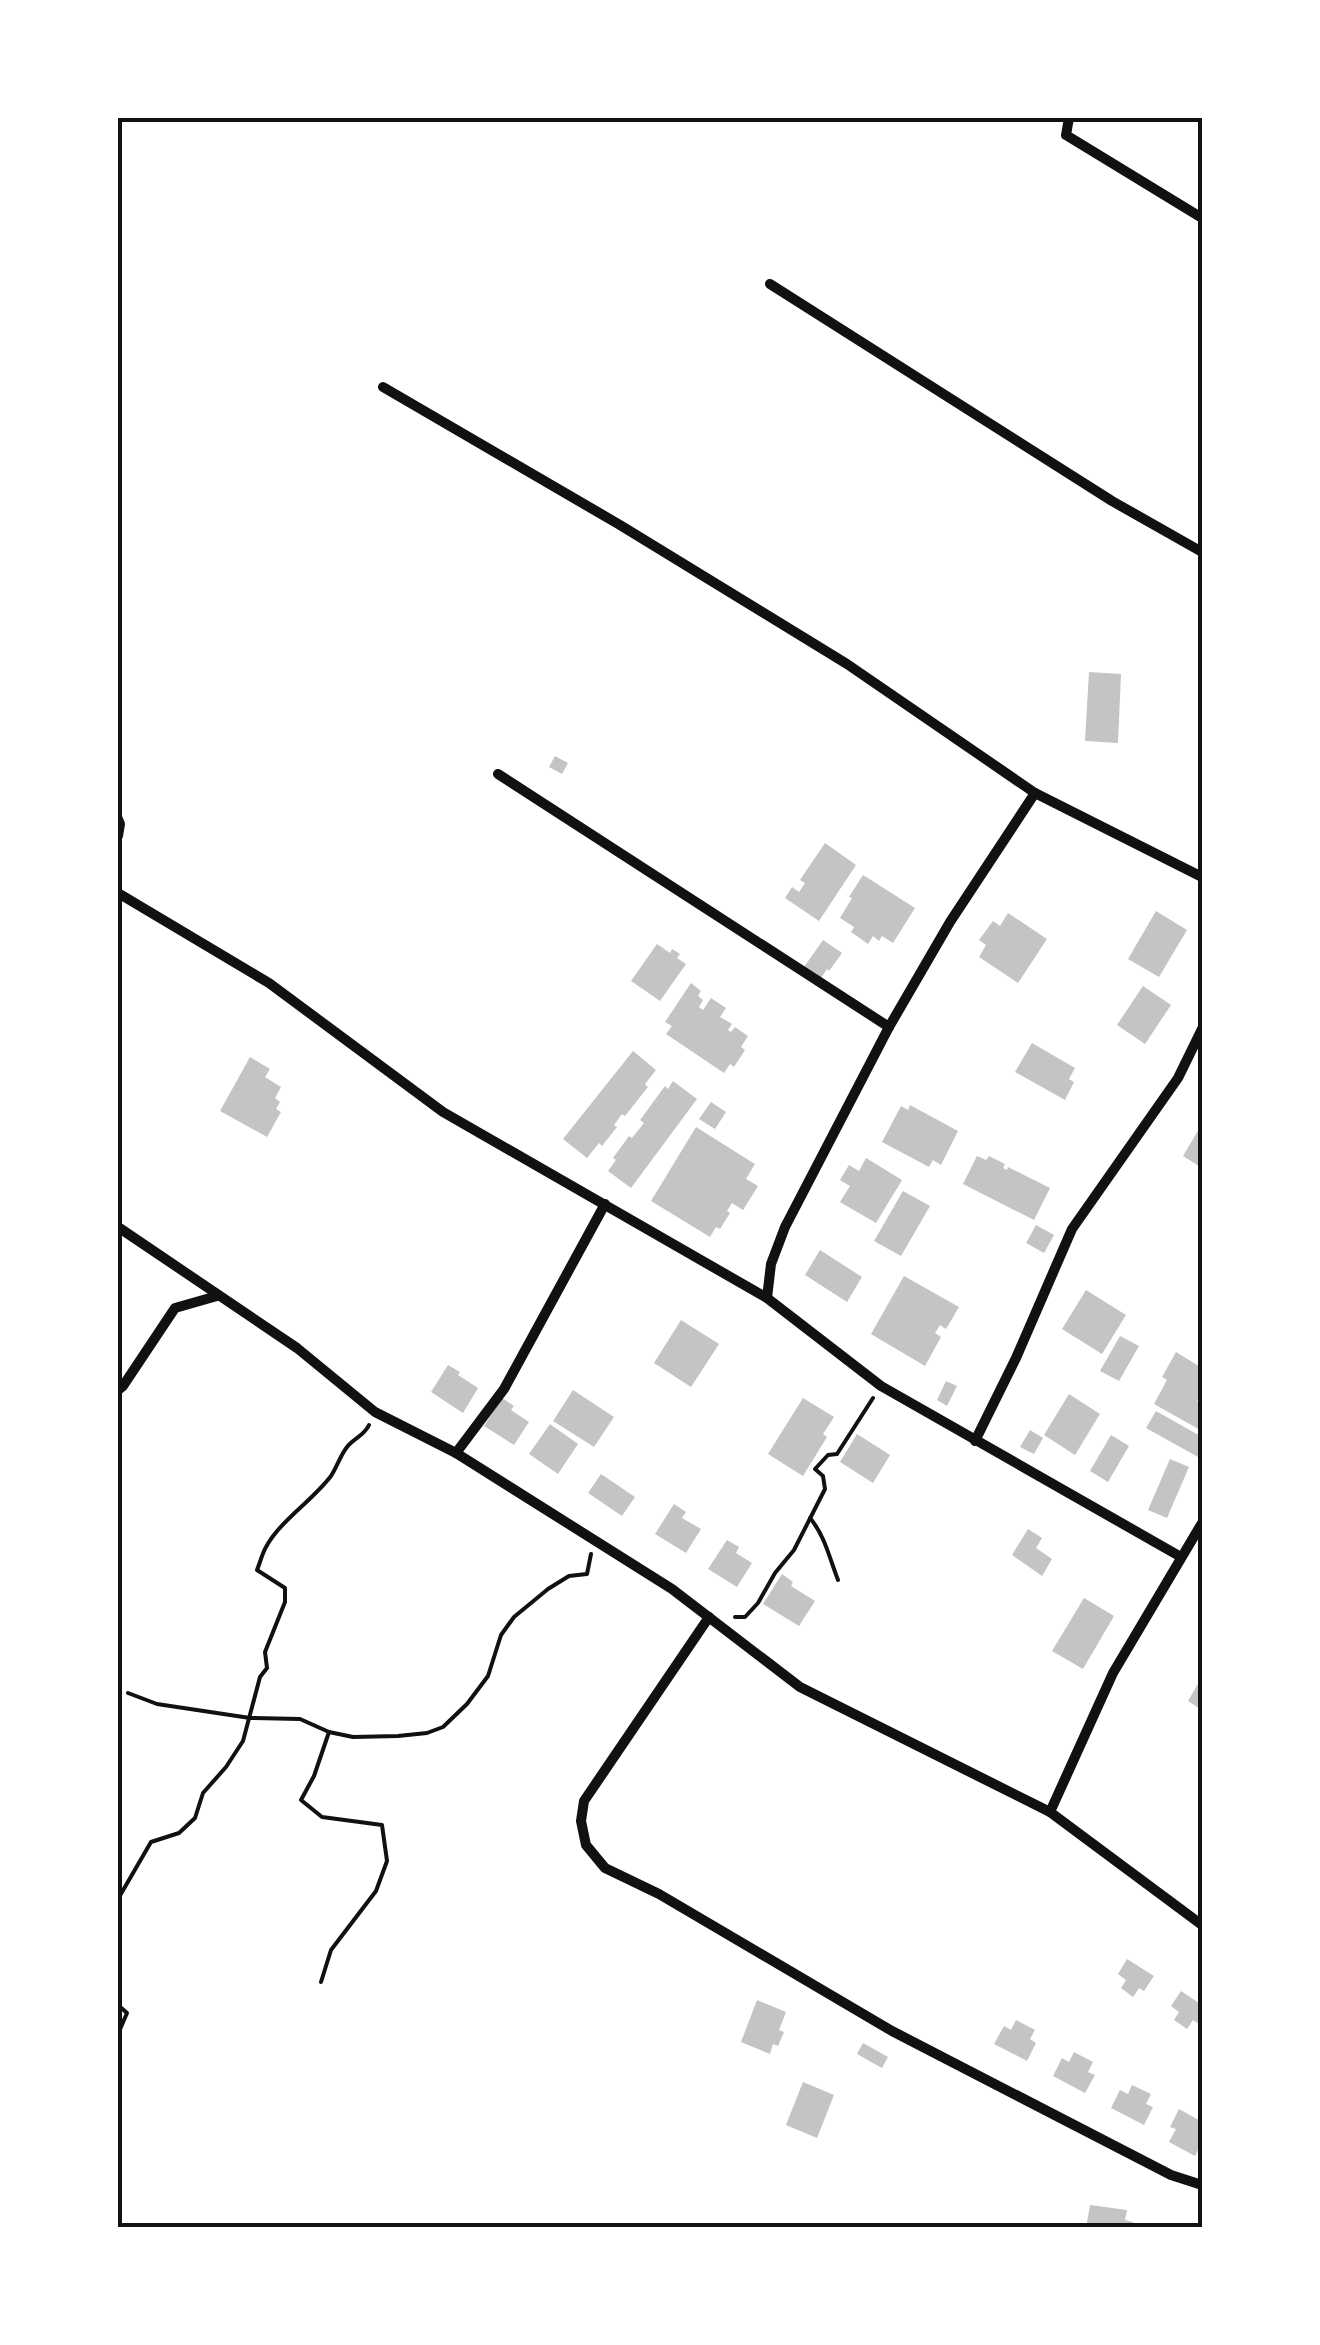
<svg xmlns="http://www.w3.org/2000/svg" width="1320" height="2345" viewBox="0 0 1320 2345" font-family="'PT Sans Narrow',sans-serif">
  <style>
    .building { fill: #c4c4c4 }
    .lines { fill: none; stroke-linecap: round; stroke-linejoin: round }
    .path { stroke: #111; stroke-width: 4 }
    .minor { stroke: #111; stroke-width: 10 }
    .neatline { fill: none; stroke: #111; stroke-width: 4 }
  </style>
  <rect width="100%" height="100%" fill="#fff"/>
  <g class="building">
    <polygon points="1089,672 1121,674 1118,743 1085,741"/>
    <polygon points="555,756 568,763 562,774 549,767"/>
    <polygon points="825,843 856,865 819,921 785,898 792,887 799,892 805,883 800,880"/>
    <polygon points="863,875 915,908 893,943 882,936 879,941 873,936 868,944 851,932 854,927 840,918 852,898 849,897"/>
    <polygon points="1156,911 1187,930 1159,977 1128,959"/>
    <polygon points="1008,913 1047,939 1018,983 979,957 986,945 979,940 993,921 1000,926"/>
    <polygon points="823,940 842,953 829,971 827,969 821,978 804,967"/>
    <polygon points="657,944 670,953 672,949 680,954 677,958 686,964 660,1001 631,981"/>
    <polygon points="691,983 701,991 698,996 703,1000 699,1007 703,1010 711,998 726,1008 720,1017 732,1024 728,1030 731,1032 735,1027 748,1036 741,1047 745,1050 734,1067 730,1064 724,1073 666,1034 672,1026 665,1022"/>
    <polygon points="1143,986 1171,1005 1145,1044 1117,1025"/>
    <polygon points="1032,1043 1075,1068 1069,1079 1074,1082 1065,1100 1015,1072"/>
    <polygon points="633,1051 656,1070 645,1084 648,1087 625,1116 622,1114 614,1125 617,1127 602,1146 599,1143 587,1158 563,1139"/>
    <polygon points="250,1057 270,1069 265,1077 281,1087 275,1098 280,1102 276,1109 281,1112 267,1137 220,1111"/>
    <polygon points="673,1081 697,1099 631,1188 608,1171 616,1160 613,1158 629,1136 632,1138 644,1123 640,1120 665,1086 668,1089"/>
    <polygon points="711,1102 726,1112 715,1129 699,1119"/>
    <polygon points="910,1105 958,1131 941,1165 933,1160 929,1167 882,1142 901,1106 908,1110"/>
    <polygon points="696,1127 755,1164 746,1179 758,1186 743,1210 732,1203 727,1211 730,1213 720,1229 716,1227 710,1237 651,1201"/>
    <polygon points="1199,1129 1202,1131 1202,1168 1183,1156"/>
    <polygon points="977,1156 986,1160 989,1156 1005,1164 1003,1168 1007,1170 1008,1167 1050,1188 1034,1220 963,1184"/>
    <polygon points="866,1158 902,1180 876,1223 840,1202 850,1186 840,1180 849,1165 859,1171"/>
    <polygon points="903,1191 930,1206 901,1256 874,1241"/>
    <polygon points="1036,1225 1054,1235 1044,1253 1026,1243"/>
    <polygon points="820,1250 862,1277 847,1302 805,1275"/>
    <polygon points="904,1276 959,1307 946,1329 940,1325 935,1333 941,1337 925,1366 871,1334"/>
    <polygon points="1086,1290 1126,1315 1102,1354 1062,1329"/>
    <polygon points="681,1320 719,1344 691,1387 654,1363"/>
    <polygon points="1120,1336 1139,1346 1119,1381 1100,1371"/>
    <polygon points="1176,1352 1202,1368 1202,1401 1198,1399 1197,1401 1202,1404 1202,1431 1154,1404 1167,1380 1162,1377"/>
    <polygon points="448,1365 460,1372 458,1375 478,1388 463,1413 431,1392"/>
    <polygon points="946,1381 957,1386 947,1406 937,1400"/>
    <polygon points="573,1390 614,1417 594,1447 553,1421"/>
    <polygon points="1069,1394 1100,1414 1075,1455 1044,1435"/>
    <polygon points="502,1398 514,1406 511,1410 529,1422 514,1445 484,1426"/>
    <polygon points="803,1398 834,1417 823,1434 827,1437 803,1476 768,1454"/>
    <polygon points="1156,1411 1202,1437 1202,1449 1198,1457 1146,1428"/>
    <polygon points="550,1424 578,1444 558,1474 529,1454"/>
    <polygon points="1030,1430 1043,1438 1034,1454 1020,1447"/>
    <polygon points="857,1434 890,1455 873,1483 840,1462"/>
    <polygon points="1111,1435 1129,1446 1108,1482 1090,1471"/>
    <polygon points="1170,1459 1189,1467 1167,1518 1148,1510"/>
    <polygon points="601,1474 635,1497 622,1516 588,1493"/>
    <polygon points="674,1504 686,1512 682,1518 701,1529 686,1553 655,1534"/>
    <polygon points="1028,1529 1042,1538 1036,1548 1052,1559 1042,1576 1012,1555"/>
    <polygon points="727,1540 739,1547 736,1553 752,1563 737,1587 708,1569"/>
    <polygon points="782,1574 793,1582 791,1586 815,1601 799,1626 763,1604"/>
    <polygon points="1084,1598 1114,1616 1083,1669 1052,1651"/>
    <polygon points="1202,1677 1202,1710 1188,1701"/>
    <polygon points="1127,1959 1154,1976 1144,1991 1139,1988 1133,1997 1121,1988 1126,1980 1118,1974"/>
    <polygon points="1181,1991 1202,2005 1202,2015 1197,2023 1193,2020 1187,2029 1174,2020 1179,2012 1171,2006"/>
    <polygon points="757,2000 786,2012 779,2030 784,2032 778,2046 773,2044 770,2054 741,2042"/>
    <polygon points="1016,2020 1035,2030 1030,2039 1036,2043 1027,2061 994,2044 1004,2026 1011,2030"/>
    <polygon points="863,2043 888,2057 882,2068 857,2054"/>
    <polygon points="1074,2052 1093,2062 1088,2072 1095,2075 1085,2093 1053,2076 1062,2058 1069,2062"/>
    <polygon points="803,2082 834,2095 817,2138 786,2125"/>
    <polygon points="1132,2085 1151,2094 1146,2104 1153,2107 1144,2125 1111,2108 1120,2090 1128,2094"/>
    <polygon points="1179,2109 1202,2122 1202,2142 1195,2156 1169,2142 1176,2129 1170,2127"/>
    <polygon points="1090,2205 1127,2210 1125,2220 1133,2222 1132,2228 1086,2228"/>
  </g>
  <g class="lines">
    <g class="path">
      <path d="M810,1518c15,18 19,39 28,62"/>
      <polyline points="735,1617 745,1617 758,1603 775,1573 794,1550 825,1489 823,1476 815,1469 828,1455 837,1454 873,1398"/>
      <polyline points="128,1693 157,1704 250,1718 300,1719 329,1732 353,1737 398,1736 427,1733 443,1727 467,1704 488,1676 501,1635 514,1617 548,1589 569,1576 587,1574 591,1554"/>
      <path d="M118,1899l33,-57 28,-9 16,-15 8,-25 23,-26 17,-26 17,-64 7,-9 -2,-16 20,-50v-14l-28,-18c3,-7 5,-16 9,-23 14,-26 46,-46 65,-71 6,-9 9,-20 16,-29 7,-9 17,-11 22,-22"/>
      <polyline points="321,1982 331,1950 376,1891 387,1861 382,1825 322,1817 301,1800 314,1776 329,1732"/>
      <polyline points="118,2005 127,2013 118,2034"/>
    </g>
    <g class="minor">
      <polyline points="1069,118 1066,135 1202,218"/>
      <polyline points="770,284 1112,501 1202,552"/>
      <polyline points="383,387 620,525 847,664 1035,793 1202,877"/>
      <polyline points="498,774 889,1027"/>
      <polyline points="118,819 120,824 118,836"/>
      <polyline points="118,893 269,983 443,1112 767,1298 881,1386 1181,1557"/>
      <polyline points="118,1227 297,1348 375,1412 456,1453 672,1589 800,1687 1050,1812 1202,1925"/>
      <polyline points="767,1298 771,1264 785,1227 889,1027 950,922 1035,793"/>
      <polyline points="118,1390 123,1386 175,1308 217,1296"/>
      <polyline points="975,1441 1016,1358 1072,1229 1178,1078 1202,1029"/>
      <polyline points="456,1453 504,1389 605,1204"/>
      <polyline points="709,1617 584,1801 581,1821 586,1845 605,1868 659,1894 892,2031 1171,2175 1202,2185"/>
      <polyline points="1050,1812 1113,1673 1202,1523"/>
    </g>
  </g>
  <rect width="1320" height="2345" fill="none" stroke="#ffffff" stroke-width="240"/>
  <rect x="120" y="120" width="1080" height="2105" class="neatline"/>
</svg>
